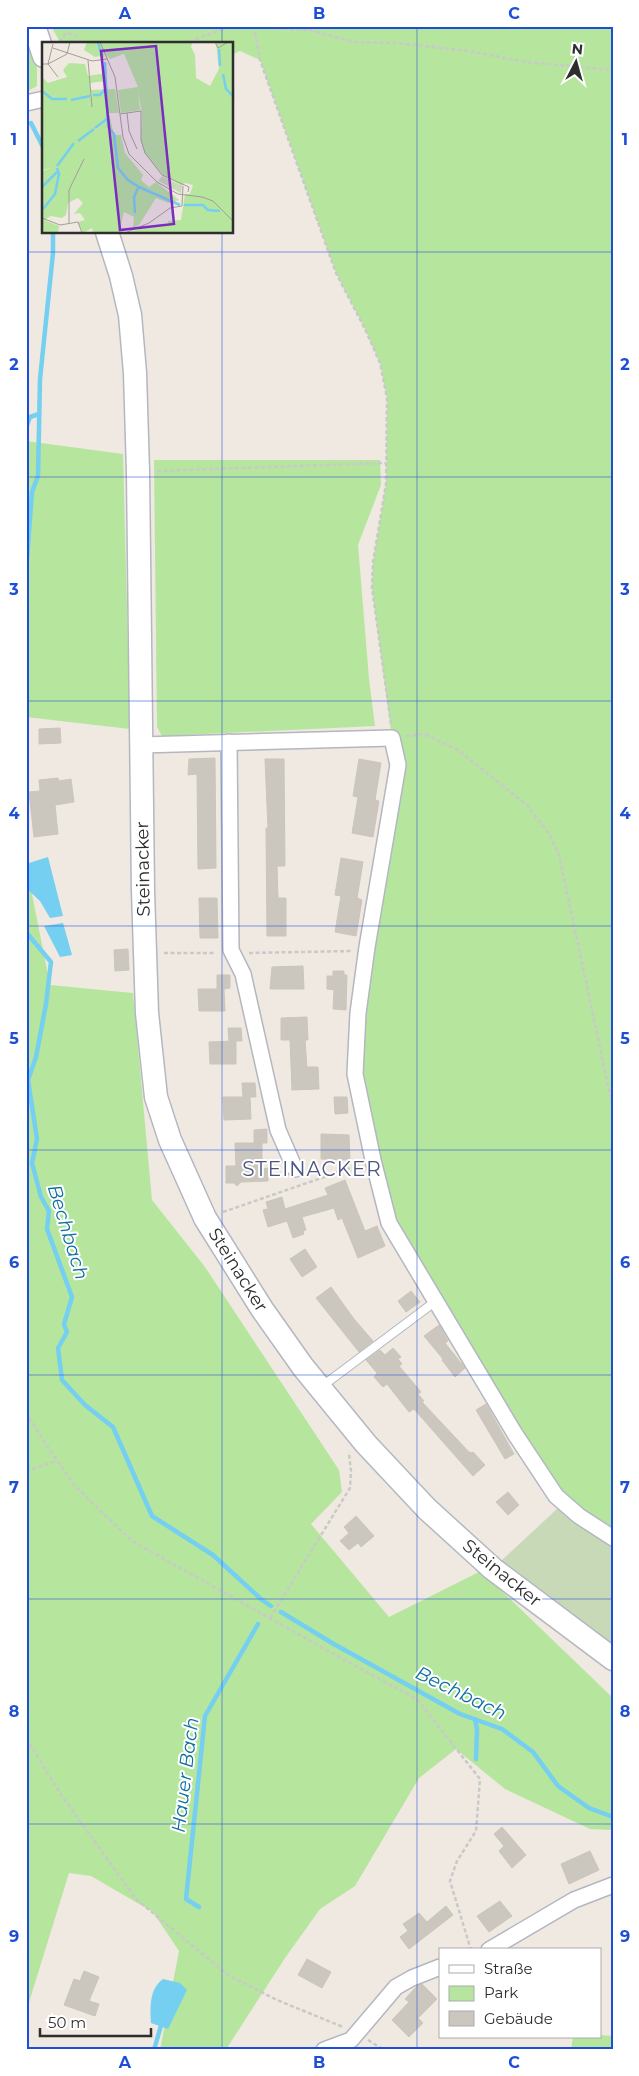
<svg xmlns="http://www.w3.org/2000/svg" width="639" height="2076" viewBox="0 0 639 2076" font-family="Montserrat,sans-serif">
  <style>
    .green { fill: #b6e59e }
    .cemetery { fill: #c8d9b8 }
    .water { fill: #75cff0 }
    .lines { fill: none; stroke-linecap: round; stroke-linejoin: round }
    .stream { stroke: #75cff0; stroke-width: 4.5 }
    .building { fill: #cbc7bf; stroke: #cbc5ba }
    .service-casing { stroke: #b4b7c1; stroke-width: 10 }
    .minor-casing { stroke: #b4b7c1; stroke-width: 18 }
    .secondary-casing { stroke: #b4b7c1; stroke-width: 25 }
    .path { stroke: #c9c9c9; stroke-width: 2.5; stroke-dasharray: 4 2.5; stroke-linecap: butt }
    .service { stroke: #fff; stroke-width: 8 }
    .minor { stroke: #fff; stroke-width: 15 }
    .secondary { stroke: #fff; stroke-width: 22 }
    .grid { fill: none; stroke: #1d4ed8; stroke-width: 1; stroke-opacity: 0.55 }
    .labels { text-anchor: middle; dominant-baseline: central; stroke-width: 4; stroke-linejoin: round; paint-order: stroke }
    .street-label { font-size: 18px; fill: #2e2e2e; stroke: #fff }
    .water-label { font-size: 19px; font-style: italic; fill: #0d6fa3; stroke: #fff }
    .quarter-label { font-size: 20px; letter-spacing: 1px; fill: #4d5680; stroke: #fff }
    .inset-river { fill: none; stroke: #75cff0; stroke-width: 2.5 }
    .inset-road { fill: none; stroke: #a29e99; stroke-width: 1 }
    .view { fill: #7b2cbf; fill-opacity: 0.15; stroke: #7b2cbf; stroke-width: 2.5 }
    .inset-edge { fill: none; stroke: #2e2e2e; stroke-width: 2.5 }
    .neatline { fill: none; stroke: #1d4ed8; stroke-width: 2 }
    .grid-label { font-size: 16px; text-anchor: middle; font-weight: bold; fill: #1d4ed8 }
  </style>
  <rect width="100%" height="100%" fill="#efe9e1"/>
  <g class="green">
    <path d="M26,26c9,25 12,33 11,60l-11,6z"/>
    <polygon points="51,26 613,26 613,1527 566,1499 389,1223 355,1074 398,765 392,738 372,588 373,562 386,484 387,398 380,363 365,329 336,273 260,60 240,51 233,54 232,44 61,44"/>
    <polygon points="26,441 123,454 130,729 26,717"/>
    <polygon points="154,460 380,460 381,485 358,545 369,679 375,726 162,736 157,727"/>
    <polygon points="26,864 50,985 133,993 152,1200 205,1267 339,1470 342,1492 311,1524 389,1617 481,1571 613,1698 613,1830 590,1829 505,1789 456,1749 419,1778 355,1886 320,1909 285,1958 227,2048 220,2050 160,2050 179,1951 153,1912 91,1876 69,1873 26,2012"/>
    <polygon points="600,2035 613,2036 613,2050 571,2050 573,2037 600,2037"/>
  </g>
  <polygon class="cemetery" points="557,1509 613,1544 613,1646 532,1588 501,1561"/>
  <g class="water">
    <polygon points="48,857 63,916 50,918 40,901 26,888 26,864"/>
    <polygon points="63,923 72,955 60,957 44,926"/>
    <path d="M163,1979l17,4 7,7 -19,39 -17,-6c-1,-15 -2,-34 12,-44z"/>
  </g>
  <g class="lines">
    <g class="stream">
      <polyline points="31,123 44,149"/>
      <polyline points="26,428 30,417 39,414"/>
      <polyline points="26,572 32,492 38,476 40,379 53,253 53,232"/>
      <polyline points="26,932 51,962 46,1004 36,1057 28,1080 37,1139 32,1163 41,1197 49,1211 47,1229 72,1297 64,1324 67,1332 58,1348 62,1380 85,1405 113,1427 152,1516 213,1555 262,1600 271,1606"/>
      <polyline points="281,1612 332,1643 460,1714 502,1729 533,1752 558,1786 589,1808 613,1817"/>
      <polyline points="475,1719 477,1729 476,1759"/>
      <polyline points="199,1907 186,1899 205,1716 258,1624"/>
      <polyline points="154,2050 162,2022"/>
    </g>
  </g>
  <g class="building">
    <polygon points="60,728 61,743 39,744 39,729"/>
    <polygon points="215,758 216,868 198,869 197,774 188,775 189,759"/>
    <polygon points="265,759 284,759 285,866 277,866 278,898 286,898 286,936 267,936 266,828 268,828"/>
    <polygon points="359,759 381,763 375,800 379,801 373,837 352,833 358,797 353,796"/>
    <polygon points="58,778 59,781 71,779 74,802 55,805 58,834 34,837 29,792 40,791 39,780"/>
    <polygon points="341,858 363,862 357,898 362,900 356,936 335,932 341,896 335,895"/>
    <polygon points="199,898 217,898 218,938 200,938"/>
    <polygon points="128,949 129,970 115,971 114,950"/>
    <polygon points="303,966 304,989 270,989 272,967"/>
    <polygon points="333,971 344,971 344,975 347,975 346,1010 333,1009 334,990 327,989 327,976 333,976"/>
    <polygon points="217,975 230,975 230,988 224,989 225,1011 199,1011 198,989 217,989"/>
    <polygon points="307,1017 308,1040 305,1040 307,1067 318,1067 319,1089 292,1090 290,1040 281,1040 281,1018"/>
    <polygon points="228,1028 241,1028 242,1041 229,1041"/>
    <polygon points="236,1041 236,1064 210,1064 209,1042"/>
    <polygon points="242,1083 255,1083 256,1097 243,1097"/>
    <polygon points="223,1097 250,1097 251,1119 224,1120"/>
    <polygon points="334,1097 347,1097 348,1113 335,1114"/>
    <polygon points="267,1129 267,1143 254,1143 254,1130"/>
    <polygon points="321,1134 349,1135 350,1160 321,1159"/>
    <polygon points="235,1143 262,1143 262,1169 268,1168 268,1181 241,1182 237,1186 234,1183 226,1183 226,1166 236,1166"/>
    <polygon points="345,1180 365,1231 377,1226 385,1246 358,1258 342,1218 338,1220 334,1208 302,1217 306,1230 303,1231 304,1234 293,1238 287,1221 268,1227 263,1210 268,1209 266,1202 282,1197 285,1209 328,1195 325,1188"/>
    <polygon points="305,1249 317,1267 302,1277 290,1259"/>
    <polygon points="331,1287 354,1319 373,1341 359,1352 316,1298"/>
    <polygon points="411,1291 420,1302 406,1312 398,1301"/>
    <polygon points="439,1325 448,1341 445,1343 465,1368 455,1377 442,1360 443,1359 424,1336"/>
    <polygon points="393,1348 401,1357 398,1359 402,1364 399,1366 421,1392 418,1394 424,1401 422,1402 468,1451 471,1453 473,1452 485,1465 473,1476 414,1409 409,1412 387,1384 383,1387 374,1377 377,1373 366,1360 380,1350 385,1355"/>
    <polygon points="486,1404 514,1454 505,1459 476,1410"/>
    <polygon points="508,1492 519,1505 508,1515 496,1502"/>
    <polygon points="356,1516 374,1536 361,1547 358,1543 349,1550 340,1541 349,1533 344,1527"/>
    <polygon points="502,1827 526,1855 512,1868 499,1851 504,1846 494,1834"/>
    <polygon points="590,1851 599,1870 569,1884 561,1864"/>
    <polygon points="500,1901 512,1916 489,1932 477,1916"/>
    <polygon points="446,1906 453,1915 409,1949 400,1937 408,1931 403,1924 419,1913 427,1922"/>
    <polygon points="307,1959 331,1972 322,1988 298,1975"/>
    <polygon points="84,1971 99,1977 89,2001 99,2004 95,2016 64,2005 74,1979 80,1981"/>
    <polygon points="422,1984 437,1999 418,2018 423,2023 409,2037 392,2020 409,2002 405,1999 417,1986"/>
  </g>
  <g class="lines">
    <defs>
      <polyline id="service" points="321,1387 436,1301"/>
      <g id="minor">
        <polyline points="26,103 44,99"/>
        <polyline points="229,742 231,950 243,974 278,1130 295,1169"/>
        <polyline points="141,745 392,738 398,765 367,947 358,1013 355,1074 373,1160 389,1223 515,1434 556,1496 579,1516 613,1538"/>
        <polyline points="489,1950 574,1900 613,1885"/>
        <polyline points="324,2050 351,2040 396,1987 412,1978 440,1967"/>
      </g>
      <g id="secondary">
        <polyline points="34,26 44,56"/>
        <polyline points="107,232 121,276 130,315 135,373 138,472 143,891 147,1013 156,1097 170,1140 205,1218 262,1309 303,1367 366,1444 427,1509 493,1569 613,1659"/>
      </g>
    </defs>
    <use href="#service" class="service-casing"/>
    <use href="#minor" class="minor-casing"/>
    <use href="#secondary" class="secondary-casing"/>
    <g class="path">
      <polyline points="60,42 66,33 75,35 82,44"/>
      <polyline points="183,44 226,28 235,26"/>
      <polyline points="157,471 385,463"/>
      <polyline points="391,724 372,588 373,562 386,484 387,398 380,363 365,329 336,273 260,60 254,27 309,30 354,42 397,43 469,51 526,62 613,70"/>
      <polyline points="406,736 424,734 458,750 527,805 549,834 559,855 613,1109"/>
      <polyline points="164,953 216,953"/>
      <polyline points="249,953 351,951"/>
      <polyline points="223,1212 359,1165"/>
      <polyline points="26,1412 43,1440 74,1485 132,1541 337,1656 417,1699 480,1779 476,1831 457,1861 450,1881 471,1950"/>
      <polyline points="26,1471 56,1461"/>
      <polyline points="270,1618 350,1488 351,1471 349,1454"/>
      <polyline points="26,1738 64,1799 136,1899 228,1975 277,2000 343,2027"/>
      <polyline points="368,2040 384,2050"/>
    </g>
    <use href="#service" class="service"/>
    <use href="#minor" class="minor"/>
    <use href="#secondary" class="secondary"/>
  </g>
  <path class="grid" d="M222,26v18M417,26v2024M222,232v1818M26,252h587M26,477h587M26,701h587M26,926h587M26,1150h587M26,1375h587M26,1599h587M26,1824h587"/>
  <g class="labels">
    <g class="street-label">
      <text transform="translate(143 869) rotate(-91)">Steinacker</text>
      <text transform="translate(238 1270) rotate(58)">Steinacker</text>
      <text transform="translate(502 1573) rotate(39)">Steinacker</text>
    </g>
    <g class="water-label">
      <text transform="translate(68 1232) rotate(73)">Bechbach</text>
      <text transform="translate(461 1693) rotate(26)">Bechbach</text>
      <text transform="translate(185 1775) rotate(-83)">Hauer Bach</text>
    </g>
    <g class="quarter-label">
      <text x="312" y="1169">STEINACKER</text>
    </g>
  </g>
  <g transform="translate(42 42)">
    <rect width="191" height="191" fill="#efe9e1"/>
    <path d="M45,0h106l-2,5 4,8 1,23 14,8 9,-17 -3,-27h17v188l-3,3h-104l27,-8 15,-1v-3l13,-1 4,-26h5l3,-9 -8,-2 -3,3 -19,-11 -18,-22 -4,-13 1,-26 -4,-23 2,19 -19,3 -3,-23 20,-3 -14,-33 -14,5 -5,-6 -2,7 -2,-4 -6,1 -11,-7zM27,21l16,1 3,12 18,-3v8l-16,2v7l25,-1 4,24h-10l5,22h7l4,18 18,22 -2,5 8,7 7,-5 23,18 -11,3 -12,-5 -17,27 -6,3 1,-11 -10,-5 -5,21h-26l-1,-5 -9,5 -5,-11 7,-2 -5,-7 -6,1 9,-11 -5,-5 -10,5 -2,12 -4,3 -11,-2 -7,4 15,6 -1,7h-16v-62l10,-3 -10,2v-93l6,6 19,-6 -4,-7z" fill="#b6e59e"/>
    <path d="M120,134l20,10 -1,7 -23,-12z" fill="#c8d9b8"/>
    <path class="inset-river" d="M56,0l4,15M177,7l1,17M63,20l3,65 6,7 4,34 10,12 11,7M181,32l3,15 8,8M0,49l10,8h15M51,53h7l7,-8M29,58l19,-4M53,86l13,-10M36,99l16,-12M15,124l17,-23M0,145l15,-15M97,145l41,18M142,163h19l5,5 12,1M1,167l12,-15 4,-20 -2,-6M93,171l-1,-16 4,-9"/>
    <path class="inset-road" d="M58,0l15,35 8,60 6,17 28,28 21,12 24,3 11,4 21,21M173,0l3,6 10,-6M11,2l-5,20 10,13M11,6l39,13 15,-2M46,18l4,47M0,22h6l19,-10 3,-12M85,71l2,18 8,18M78,72l21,-3v29l4,13 17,22 27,12 -1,5M0,176l18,7 18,-3 4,11M27,181v-33l15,-31M83,191l24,-10 21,-15 12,-2 1,-20"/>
    <path class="view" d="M114,4l18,178 -54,6 -19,-179z"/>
    <rect width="191" height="191" class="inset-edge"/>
  </g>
  <rect width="639" height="2076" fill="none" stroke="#ffffff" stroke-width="55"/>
  <rect x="439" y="1948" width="162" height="90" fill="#ffffff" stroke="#ababab"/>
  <rect x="449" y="1965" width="25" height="8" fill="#ffffff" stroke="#ababab"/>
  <text x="484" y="1974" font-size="15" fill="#2e2e2e">Straße</text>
  <rect x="449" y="1986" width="25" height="15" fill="#b6e59e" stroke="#ababab"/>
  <text x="484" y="1998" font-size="15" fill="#2e2e2e">Park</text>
  <rect x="449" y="2011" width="25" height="15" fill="#cbc7bf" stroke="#ababab"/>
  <text x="484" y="2024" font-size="15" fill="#2e2e2e">Gebäude</text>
  <g transform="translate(576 62) rotate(6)" stroke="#ffffff" stroke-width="4" paint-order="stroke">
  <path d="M0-4L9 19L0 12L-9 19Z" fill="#2e2e2e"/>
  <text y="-8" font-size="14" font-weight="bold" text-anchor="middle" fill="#2e2e2e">N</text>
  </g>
  <path d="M40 2028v8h111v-8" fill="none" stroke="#2e2e2e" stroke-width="2.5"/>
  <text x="48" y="2028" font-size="15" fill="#2e2e2e" stroke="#ffffff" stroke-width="4" paint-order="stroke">50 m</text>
  <rect x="28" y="28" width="584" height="2020" class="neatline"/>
  <g class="grid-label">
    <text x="125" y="19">A</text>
    <text x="319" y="19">B</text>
    <text x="514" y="19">C</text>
    <text x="14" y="145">1</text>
    <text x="625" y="145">1</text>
    <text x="14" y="370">2</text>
    <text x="625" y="370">2</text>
    <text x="14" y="595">3</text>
    <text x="625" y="595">3</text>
    <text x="14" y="819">4</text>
    <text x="625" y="819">4</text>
    <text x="14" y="1044">5</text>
    <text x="625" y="1044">5</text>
    <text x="14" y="1268">6</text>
    <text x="625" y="1268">6</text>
    <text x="14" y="1493">7</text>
    <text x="625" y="1493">7</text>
    <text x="14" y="1717">8</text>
    <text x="625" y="1717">8</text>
    <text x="14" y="1942">9</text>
    <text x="625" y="1942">9</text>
    <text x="125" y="2068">A</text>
    <text x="319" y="2068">B</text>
    <text x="514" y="2068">C</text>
  </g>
</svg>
